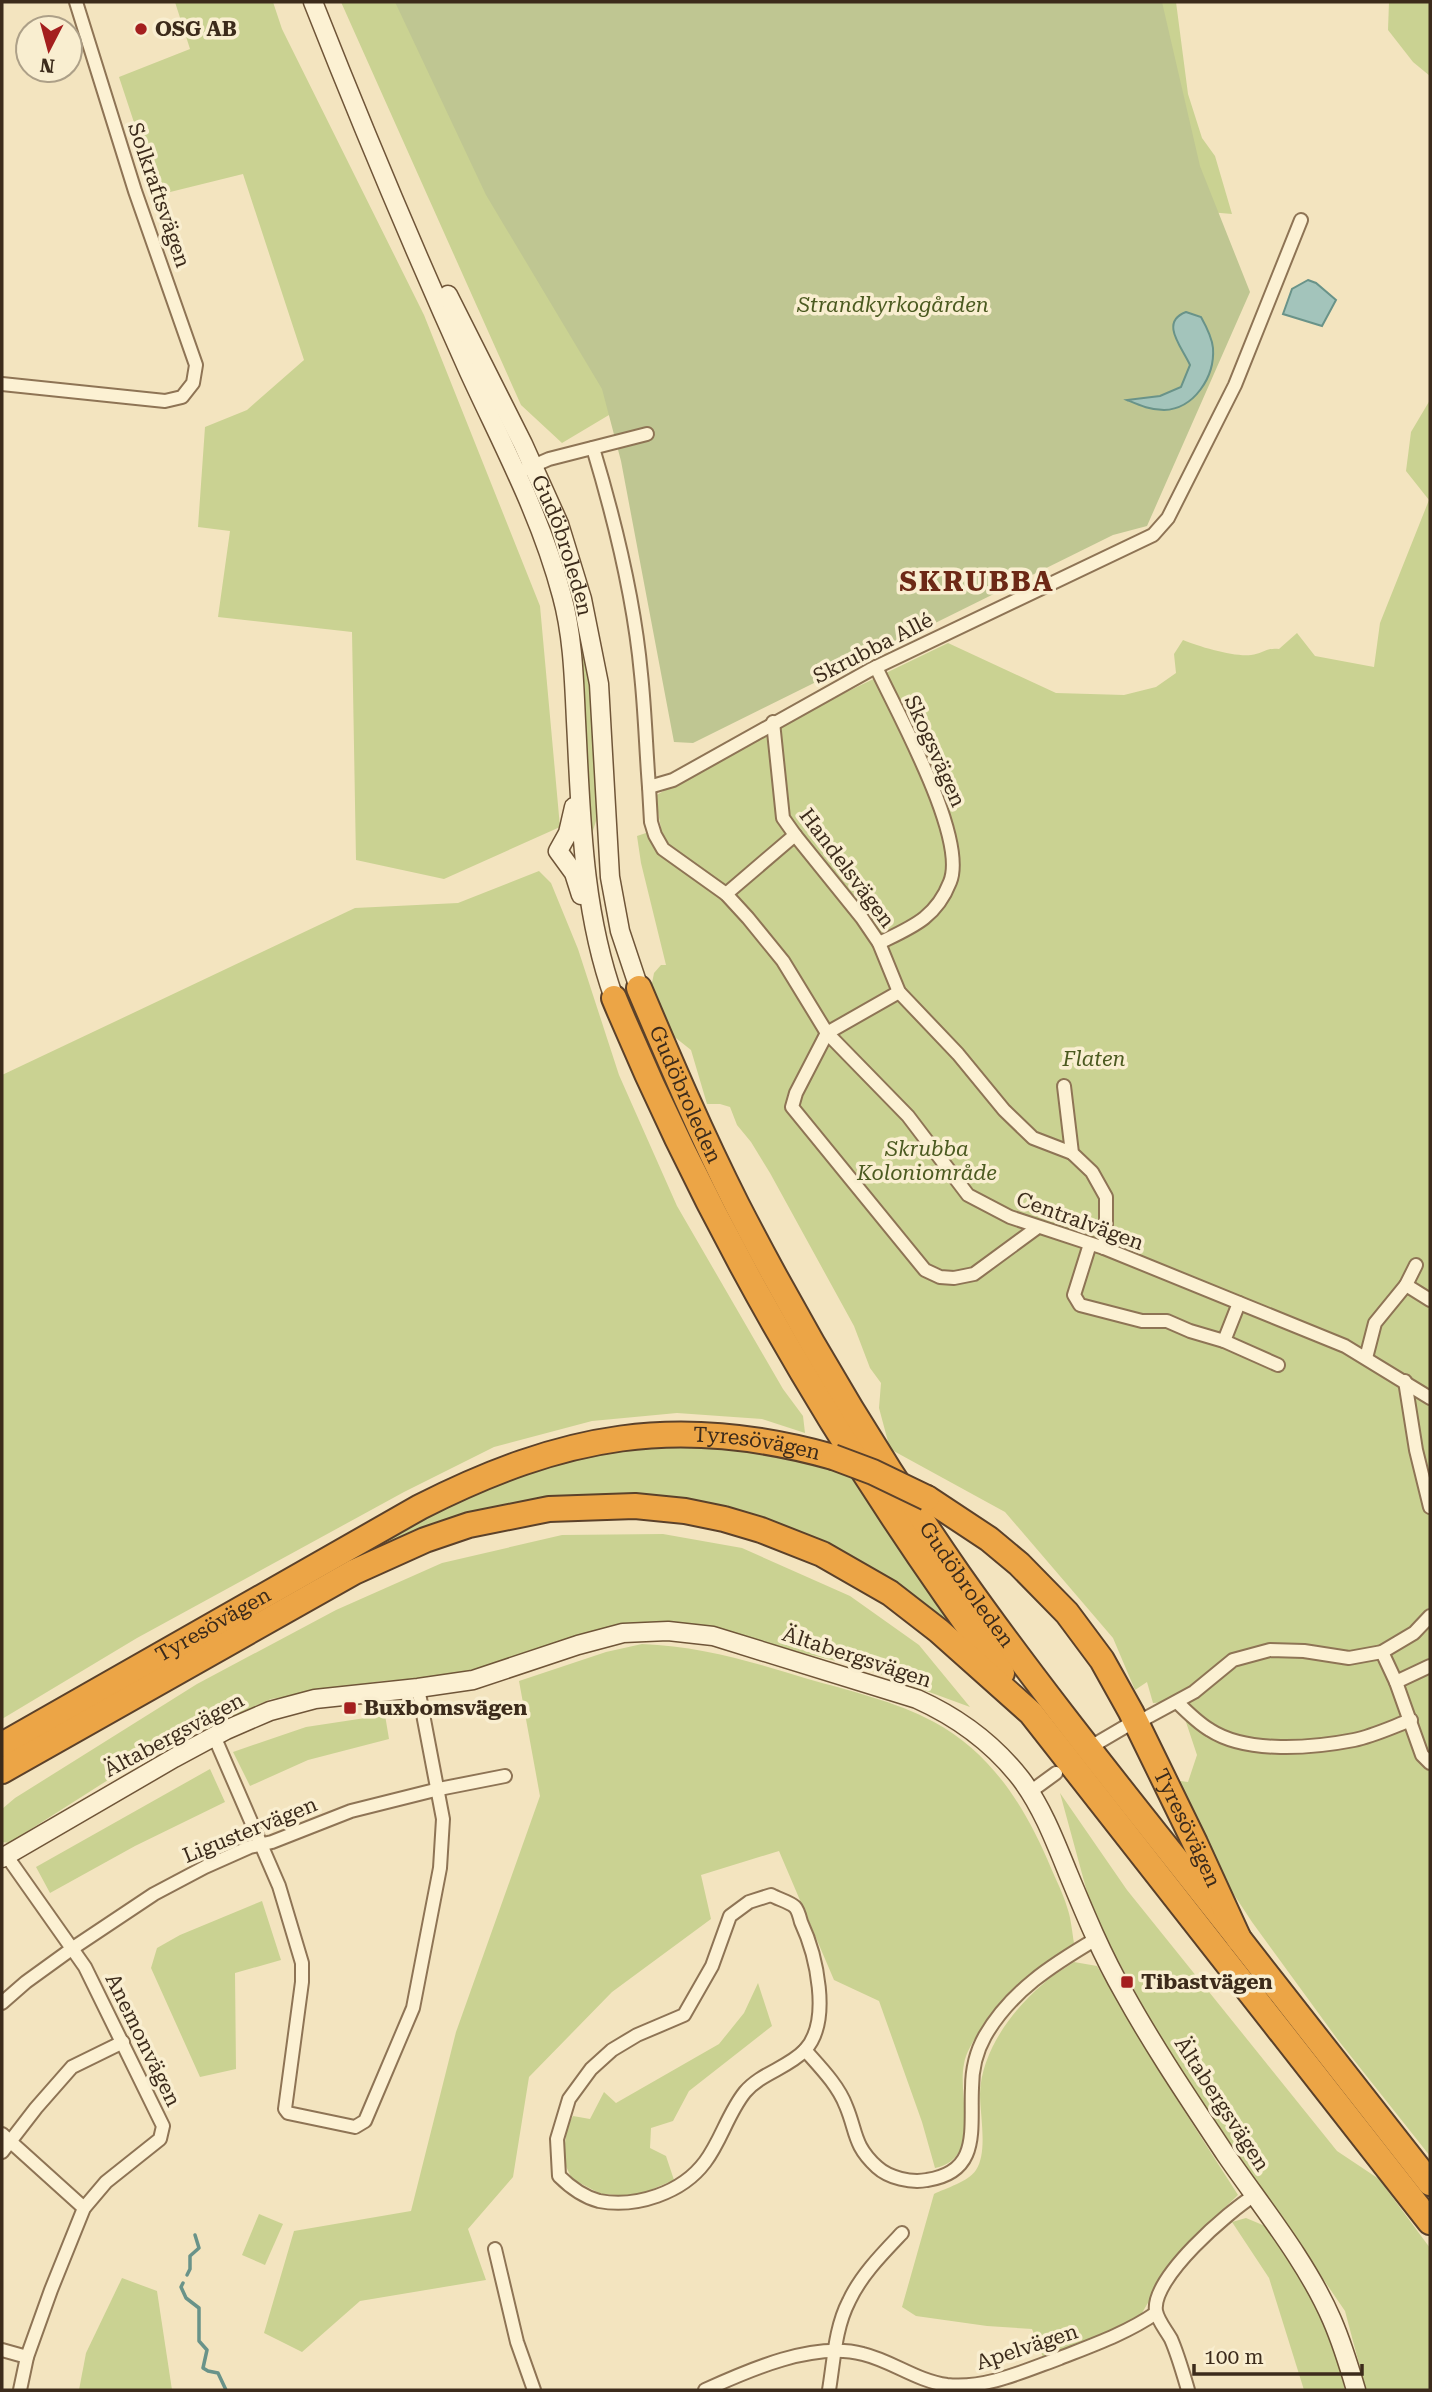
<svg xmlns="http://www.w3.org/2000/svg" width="1432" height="2392" viewBox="0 0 1432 2392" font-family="'Roboto Serif',serif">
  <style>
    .green { fill: #cad292 }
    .cemetery { fill: #bfc692 }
    .water { fill: #a3c4bb; stroke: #699389; stroke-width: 2 }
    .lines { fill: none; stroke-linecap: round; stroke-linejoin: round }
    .stream { stroke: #699389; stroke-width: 3.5 }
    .street-casing { stroke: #8e7455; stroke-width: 16 }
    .secondary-casing { stroke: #6f5538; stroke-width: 21 }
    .highway-casing { stroke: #5b412a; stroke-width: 28 }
    .street { stroke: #fcf1d3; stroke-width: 12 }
    .secondary { stroke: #fcf1d3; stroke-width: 18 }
    .highway { stroke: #eca546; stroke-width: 24 }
    .highway-bridge-casing { stroke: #5b412a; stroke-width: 28; stroke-linecap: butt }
    .highway-bridge { stroke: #eca546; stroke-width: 24 }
    .poi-dot { fill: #a41f1e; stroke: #f9eed0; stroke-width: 2.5 }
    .labels { text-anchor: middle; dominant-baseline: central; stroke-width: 7; stroke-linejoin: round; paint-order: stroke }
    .poi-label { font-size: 21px; font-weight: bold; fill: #3c2b1b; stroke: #f9eed0; text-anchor: start }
    .street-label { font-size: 21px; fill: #3c2b1b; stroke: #f9eed0 }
    .park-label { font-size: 21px; font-style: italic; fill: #4b5a20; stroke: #f9eed0 }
    .district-label { font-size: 28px; font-weight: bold; letter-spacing: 2px; fill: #6d2916; stroke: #f9eed0 }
  </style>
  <rect width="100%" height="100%" fill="#f3e4bf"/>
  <g class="green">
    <polygon points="175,2 273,2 282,29 424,315 540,606 560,827 444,879 356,860 352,632 218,617 230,531 198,527 205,427 247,410 304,360 243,174 158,195 119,77 190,49"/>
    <polygon points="341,2 1176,2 1188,94 1202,138 1215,156 1232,214 1153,207 718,350 562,443 521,405"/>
    <polygon points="1389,2 1430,2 1430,76 1413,62 1388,30"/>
    <path d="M1430,400v1756l-92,-116 -86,-118 -27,-41 -45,-100 8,1 9,-27 -13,-39 -17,-14 -14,1 -6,-21 -12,8 -22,-52 -108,-126 -115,-63 -11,-41 2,-25 -11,-15 -16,-42 -84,-153 -19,-31 -14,-17 -7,-18 -10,-3h-13l-16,-54 -24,-19 -16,-43 3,-15 7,-8h5l-25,-102 -4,-27 24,-8 -6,-32 121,-70 172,-83 108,50 68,2 32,-8 20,-14 -2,-19 9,-14c17,7 51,17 68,15 11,-1 16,-8 28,-6l18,-16 18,23 59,11 6,-44 49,-123 -23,-29 5,-39z"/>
    <polygon points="573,599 592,679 598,806 596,821 590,840 585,818 585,691"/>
    <polygon points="539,871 551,883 578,949 619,1075 677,1206 783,1389 803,1416 805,1433 762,1419 677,1413 592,1421 494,1447 404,1492 137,1638 2,1719 2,1075 355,908 458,903"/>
    <polygon points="682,1445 746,1450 848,1473 964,1641 738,1513 447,1522 2,1763 356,1552 467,1495 542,1466 615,1450"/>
    <polygon points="663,1534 742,1548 850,1596 919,1645 970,1707 861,1667 681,1624 663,1623 441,1677 382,1681 271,1699 152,1752 9,1843 2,1842 2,1809 15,1798 197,1684 336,1610 442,1563 562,1535"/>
    <path d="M642,1644c58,2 111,18 166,35 42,12 87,22 126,43 58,31 92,86 117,146 5,12 12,25 16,39 4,11 5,24 7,36 -39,27 -69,45 -94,87 -7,12 -14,22 -16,34 -7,33 19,94 -29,104l-13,-46 -43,-121 -45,-21 -55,-129 -78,24 10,44 -99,73 -83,85 -16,100 -45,52 18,51 -126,21 -58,51 -38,-19 30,-102 117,-20 45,-179 84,-236 -21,-115 87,-29z"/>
    <polygon points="385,1715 389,1739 308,1760 250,1786 233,1752 306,1727"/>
    <polygon points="210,1769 225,1802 135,1846 50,1893 36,1867"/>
    <polygon points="1060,1793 1127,1890 1337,2151 1379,2179 1430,2248 1430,2390 1366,2390 1345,2311 1166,2049 1093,1914"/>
    <polygon points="262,1901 281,1960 235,1973 236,2069 200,2077 151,1968 157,1948 180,1935"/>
    <path d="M1074,1962l23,4 63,107 78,122 -49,47 -21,27 -29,49 -17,10 -79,29 -11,-28 -45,-3 -71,-10 -14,-9 32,-113c12,-6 34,-12 42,-24 12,-18 4,-55 4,-76 1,-42 32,-84 63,-110 9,-9 21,-15 31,-22z"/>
    <polygon points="758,1983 772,2026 689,2091 673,2121 651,2128 650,2148 666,2156 674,2180 636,2196 601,2194 572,2179 563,2160 567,2127 573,2116 590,2119 604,2092 616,2103 719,2044 744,2013"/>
    <polygon points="259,2214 283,2224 265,2265 242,2255"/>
    <polygon points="1246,2218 1265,2226 1301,2278 1334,2346 1345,2390 1304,2390 1269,2278 1232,2222"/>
    <polygon points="122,2278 157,2291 172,2390 79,2390 86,2353"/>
  </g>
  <polygon class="cemetery" points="395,2 1162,2 1200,166 1250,292 1147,526 1113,535 693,743 674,742 621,461 602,389 486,195"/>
  <g class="water">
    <polygon points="1308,280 1316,283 1336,300 1322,326 1283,314 1292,289"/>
    <path d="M1186,312l15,5c5,9 11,20 12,31 2,29 -19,61 -49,62 -14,0 -25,-5 -37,-10l33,-4 21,-9 9,-22c-8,-18 -31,-43 -4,-53z"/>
  </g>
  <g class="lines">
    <g class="stream">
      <polyline points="187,2275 190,2269 190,2256 199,2248 195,2235"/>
      <polyline points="183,2283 181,2287 186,2298 199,2308 199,2341 207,2350 203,2368 208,2371 218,2373 226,2390"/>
    </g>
    <defs>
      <g id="street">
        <polyline points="2,384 165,401 182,397 193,383 196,365 135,191 76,2"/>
        <path d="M593,448c22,73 41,149 48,226 4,37 5,75 8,113l24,-7 197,-110 283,-135 15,-17 67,-133 66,-165"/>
        <polyline points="526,469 549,459 647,434"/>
        <path d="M876,667c20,44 92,171 74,215 -14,36 -38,45 -71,61"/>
        <polyline points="773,722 783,818 795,835 862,918 879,943 899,992 958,1054 1004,1110 1033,1138 1072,1153"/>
        <polyline points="649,787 651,822 655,835 663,849 726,894 748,918 783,961 827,1033 908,1116 968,1195 1010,1217 1104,1248 1345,1346 1430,1398"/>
        <polyline points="726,894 795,835"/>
        <polyline points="899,992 827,1033 796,1093 792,1107 925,1270 940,1277 954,1278 974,1274 1038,1227"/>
        <polyline points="1064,1086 1072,1153 1092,1172 1106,1197 1106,1224 1104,1248"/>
        <polyline points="1090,1244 1074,1295 1080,1305 1142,1321 1167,1321 1190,1331 1224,1341 1278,1365"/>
        <polyline points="1406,1285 1430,1300"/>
        <polyline points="1224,1341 1239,1303"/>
        <polyline points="1366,1358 1375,1323 1406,1285 1416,1265"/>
        <polyline points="1405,1381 1416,1450 1430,1507"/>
        <polyline points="1382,1652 1396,1682 1422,1755 1430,1763"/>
        <polyline points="1396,1682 1430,1666"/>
        <path d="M1177,1702c10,10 21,21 33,28 37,24 103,18 144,10 19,-4 38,-13 57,-20"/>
        <polyline points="1146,1718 1194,1692 1233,1660 1270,1650 1304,1651 1349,1658 1382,1652 1414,1633 1430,1616"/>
        <polyline points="214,1736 279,1886 302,1963 302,1982 285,2109 288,2113 355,2127 365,2121 413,2008 440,1868 443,1819 418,1688"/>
        <polyline points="1099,1742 1128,1725"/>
        <polyline points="1030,1792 1056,1773"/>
        <polyline points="6,1855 85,1967 163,2126 160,2139 106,2182 84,2208 51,2290 27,2357 20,2390"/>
        <path d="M771,1895c7,4 19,7 24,12 3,3 5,11 6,15 15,32 31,99 4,128 -17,18 -44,23 -60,42 -17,21 -24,49 -40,70 -23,31 -69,46 -106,39 -15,-4 -30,-15 -40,-25l-2,-37 12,-40 22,-30 21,-19 25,-15 47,-20 28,-49 18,-50 19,-14z"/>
        <polyline points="2,2003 26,1982 73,1948 154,1894 205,1867 250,1847 272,1842 351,1811 439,1789 505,1776"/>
        <path d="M805,2050c15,17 33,35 41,56 11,26 7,39 31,61 12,11 34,16 50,13 54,-8 43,-51 45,-92 0,-18 4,-36 13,-52 26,-45 67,-71 111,-97"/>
        <polyline points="2,2134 84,2208"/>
        <polyline points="2,2152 36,2108 72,2067 123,2042"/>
        <polyline points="495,2249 517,2342 534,2390"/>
        <polyline points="2,2350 27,2357"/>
        <path d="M705,2390c44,-20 109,-49 158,-36 29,7 54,27 84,31 39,4 77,-14 113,-27 33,-13 67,-25 96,-45"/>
        <path d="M829,2390c5,-30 6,-62 20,-89 12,-26 34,-48 53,-68"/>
        <path d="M1188,2390c-5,-17 -10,-35 -17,-51 -5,-9 -13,-18 -15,-28 -5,-33 73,-100 99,-116"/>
      </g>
      <g id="secondary">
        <path d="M313,2c49,124 101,248 156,370 34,74 72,144 93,224 11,40 12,84 14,125 5,94 6,188 38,277"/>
        <path id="s1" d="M448,295l75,149 36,80 23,75 17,85 11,193 10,54 19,57"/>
        <polyline points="574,807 568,833 558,851 574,873 581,895"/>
        <path d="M2,1858l172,-100 52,-28 44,-19 45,-12 103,-11 55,-8 105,-35 45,-12 45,-2 45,5 204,63c40,18 76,44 104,80 21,28 34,62 47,94 17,41 34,82 56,120 31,56 67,109 102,162 36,52 81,107 106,165 10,23 17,46 24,70"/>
      </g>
      <g id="highway">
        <path id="s2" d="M639,988c31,73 62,146 98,217 66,128 140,252 222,370 88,125 186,244 280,364"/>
        <path d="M614,998c100,240 234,466 388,675"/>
        <path id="s3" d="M927,1498l62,41 30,25 48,49 35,47 29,52 64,131 44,96 191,244"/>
        <path id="s4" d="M2,1745l418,-238c142,-72 257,-94 413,-50"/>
        <polyline points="2,1771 354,1572 425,1540 469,1525 549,1509 635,1506 685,1511 724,1519 761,1530 822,1554 890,1593 939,1631 1031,1713 1430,2222"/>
      </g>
    </defs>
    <use href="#street" class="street-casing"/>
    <use href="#secondary" class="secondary-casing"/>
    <use href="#highway" class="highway-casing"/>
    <use href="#street" class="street"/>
    <use href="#secondary" class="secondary"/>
    <use href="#highway" class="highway"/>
    <defs>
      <polyline id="highway-bridge" points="833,1457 873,1472 927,1498"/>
    </defs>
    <use href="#highway-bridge" class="highway-bridge-casing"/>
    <use href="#highway-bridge" class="highway-bridge"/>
  </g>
  <g class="poi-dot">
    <circle cx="141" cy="29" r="7"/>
    <rect x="343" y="1701" width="14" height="14" rx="3.5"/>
    <rect x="1120" y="1975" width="14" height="14" rx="3.5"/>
  </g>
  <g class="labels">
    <g class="poi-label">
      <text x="155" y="29">OSG AB</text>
      <text x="364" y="1708">Buxbomsvägen</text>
      <text x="1141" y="1982">Tibastvägen</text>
    </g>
    <g class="street-label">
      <text transform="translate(159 195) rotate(71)">Solkraftsvägen</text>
      <text stroke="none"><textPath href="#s1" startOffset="276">Gudöbroleden</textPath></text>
      <text transform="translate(873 648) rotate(-27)">Skrubba Allé</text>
      <text transform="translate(935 751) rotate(66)">Skogsvägen</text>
      <text transform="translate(847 868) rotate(53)">Handelsvägen</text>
      <text stroke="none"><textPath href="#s2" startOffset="116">Gudöbroleden</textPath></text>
      <text transform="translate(1080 1221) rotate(20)">Centralvägen</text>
      <text stroke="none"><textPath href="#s4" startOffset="831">Tyresövägen</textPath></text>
      <text stroke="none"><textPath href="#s2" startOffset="682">Gudöbroleden</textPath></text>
      <text stroke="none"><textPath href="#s4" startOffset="243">Tyresövägen</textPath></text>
      <text transform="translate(857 1657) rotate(18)">Ältabergsvägen</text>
      <text transform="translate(174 1735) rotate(-28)">Ältabergsvägen</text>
      <text stroke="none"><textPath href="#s3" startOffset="429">Tyresövägen</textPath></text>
      <text transform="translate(250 1830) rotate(-22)">Ligustervägen</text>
      <text transform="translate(143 2040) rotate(64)">Anemonvägen</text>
      <text transform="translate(1222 2104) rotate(57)">Ältabergsvägen</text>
      <text transform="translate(1027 2347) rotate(-18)">Apelvägen</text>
    </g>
    <g class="park-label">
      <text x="893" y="305">Strandkyrkogården</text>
      <text x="1094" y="1059">Flaten</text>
      <text x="927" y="1149">Skrubba<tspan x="927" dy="24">Koloniområde</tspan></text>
    </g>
    <g class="district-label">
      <text x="977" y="581">SKRUBBA</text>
    </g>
  </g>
  <rect width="1432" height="2392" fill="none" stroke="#3c2b1b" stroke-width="7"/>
  <g transform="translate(49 49) rotate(186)"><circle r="33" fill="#f9eed0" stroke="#ada088" stroke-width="2"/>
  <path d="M0-5L12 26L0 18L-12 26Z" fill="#a41f1e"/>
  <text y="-10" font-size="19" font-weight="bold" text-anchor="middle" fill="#3c2b1b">N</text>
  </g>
  <path d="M1194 2364v10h168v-10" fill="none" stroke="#3c2b1b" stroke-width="3.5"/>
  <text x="1204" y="2364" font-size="21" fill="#3c2b1b" stroke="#f9eed0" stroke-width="5" paint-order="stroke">100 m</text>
</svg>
